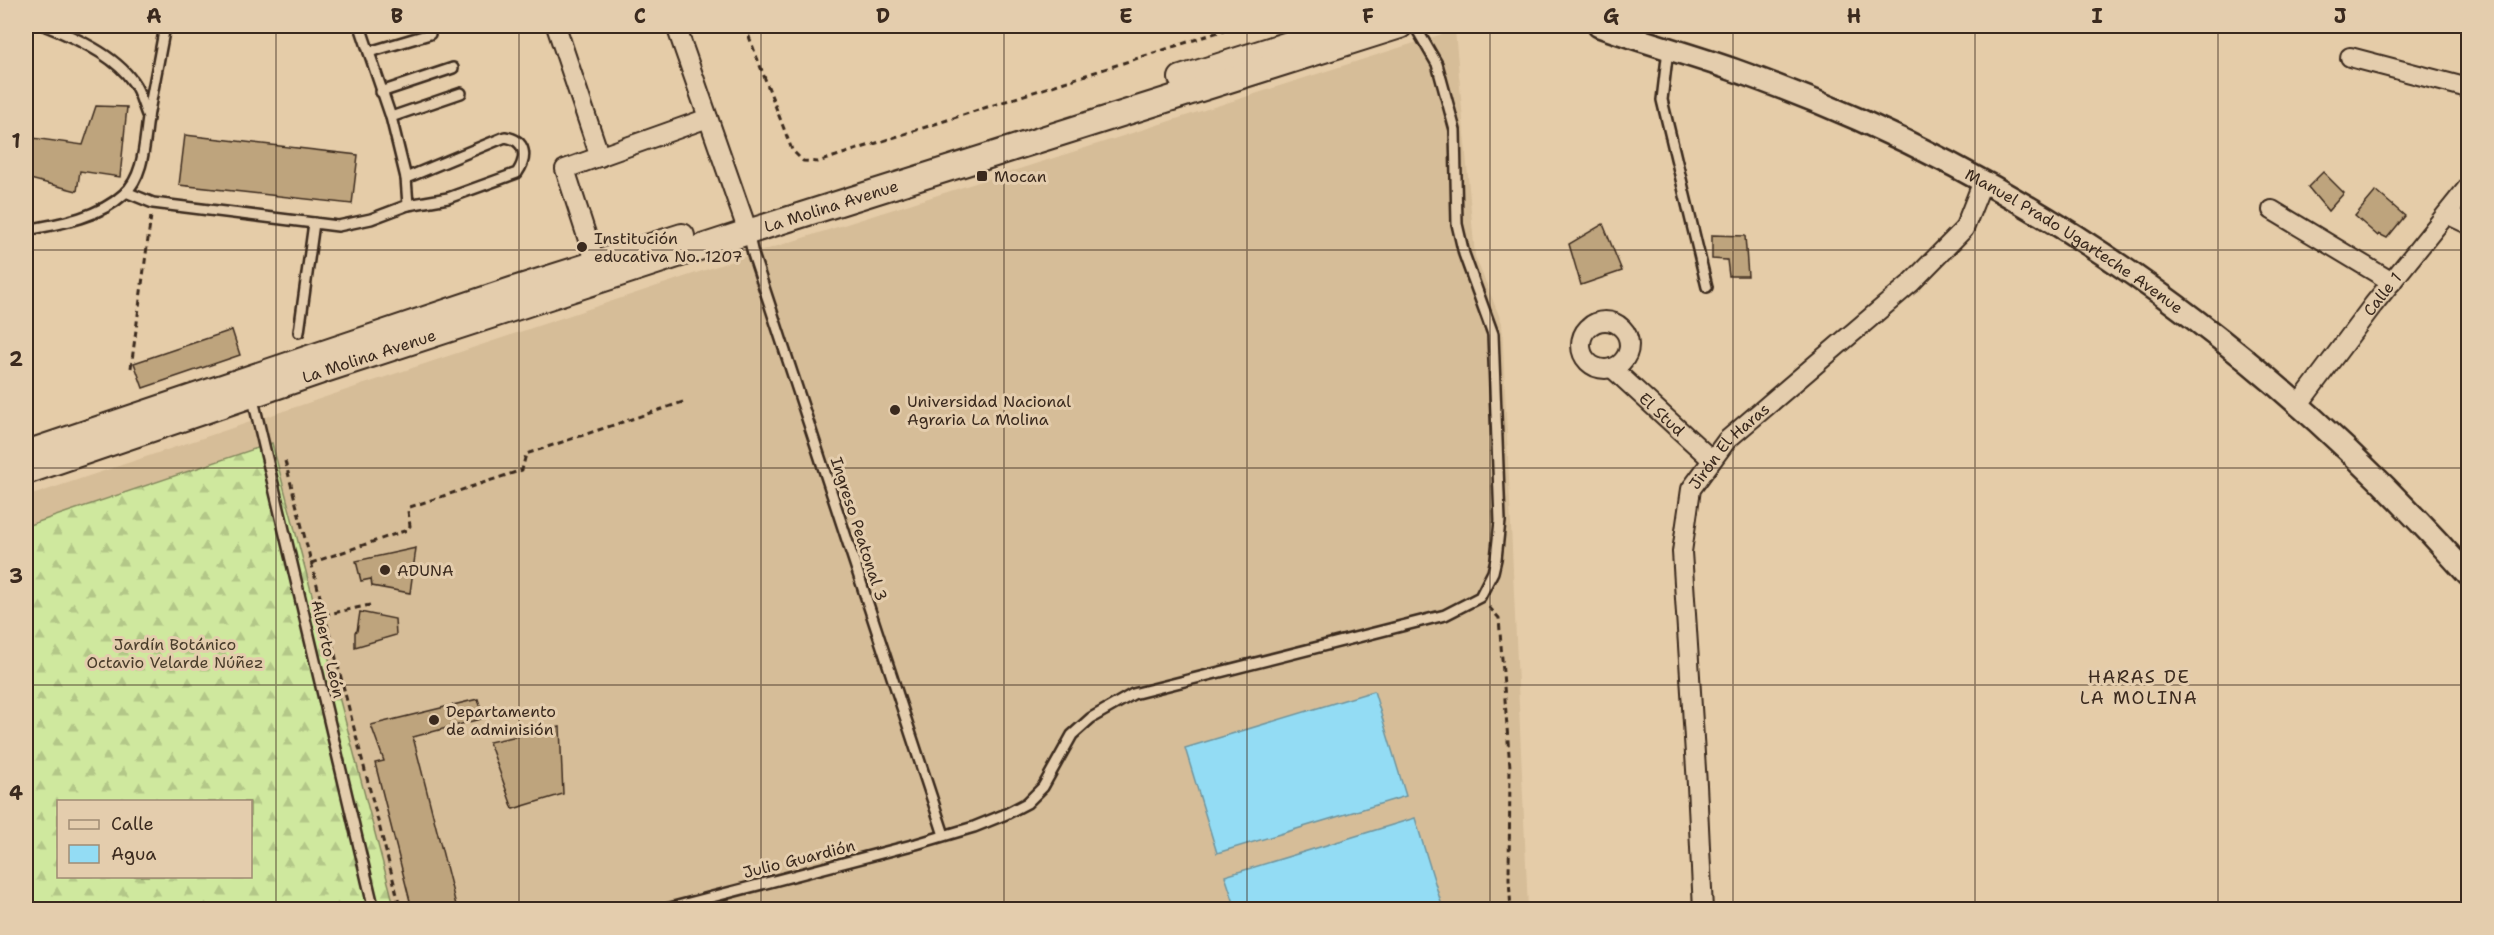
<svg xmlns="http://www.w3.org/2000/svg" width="2494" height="935" viewBox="0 0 2494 935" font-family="'Shantell Sans',sans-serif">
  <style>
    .built { fill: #d6bd98; fill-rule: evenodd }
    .forest { fill: url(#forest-firs); stroke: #85895e; stroke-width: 1.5; fill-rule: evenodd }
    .water { fill: #93dcf4; stroke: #70959e; stroke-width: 1.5 }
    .building { fill: #bea47d; stroke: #3b2a1e; stroke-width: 1.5 }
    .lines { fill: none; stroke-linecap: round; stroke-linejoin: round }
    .service-casing { stroke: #3b2a1e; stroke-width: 14 }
    .minor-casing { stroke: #3b2a1e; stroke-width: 22 }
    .tertiary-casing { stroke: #3b2a1e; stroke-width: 26 }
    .secondary-casing { stroke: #3b2a1e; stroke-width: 28 }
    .path { stroke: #3b2a1e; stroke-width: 3; stroke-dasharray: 6 4.5; stroke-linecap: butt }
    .service { stroke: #e4cdad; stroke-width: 9 }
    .minor { stroke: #e4cdad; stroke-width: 18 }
    .tertiary { stroke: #e4cdad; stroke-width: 21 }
    .secondary { stroke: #e4cdad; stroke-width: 24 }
    .grid { fill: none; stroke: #3b2a1e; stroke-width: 1.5; stroke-opacity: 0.55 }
    .poi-dot { fill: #3b2a1e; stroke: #e4cdad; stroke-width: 2 }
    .labels { text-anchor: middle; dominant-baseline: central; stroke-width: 6; stroke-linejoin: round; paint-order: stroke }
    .poi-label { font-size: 16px; fill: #3b2a1e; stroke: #e4cdad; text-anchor: start }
    .street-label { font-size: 16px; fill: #3b2a1e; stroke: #e4cdad }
    .park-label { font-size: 16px; fill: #4a3d2b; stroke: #e4cdad }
    .neighbourhood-label { font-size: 18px; letter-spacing: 1.5px; fill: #3b2a1e; stroke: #e4cdad }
    .neatline { fill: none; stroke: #3b2a1e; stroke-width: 2 }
    .grid-label { font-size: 20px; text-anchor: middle; font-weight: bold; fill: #3b2a1e }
  </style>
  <defs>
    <pattern id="forest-firs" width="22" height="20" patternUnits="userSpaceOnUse" patternTransform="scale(1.5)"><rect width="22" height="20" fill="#cfe89e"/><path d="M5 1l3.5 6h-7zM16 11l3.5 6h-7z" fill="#b3c788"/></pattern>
  </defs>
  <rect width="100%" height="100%" fill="#e5cca8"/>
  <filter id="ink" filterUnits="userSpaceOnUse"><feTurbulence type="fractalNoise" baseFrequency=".0167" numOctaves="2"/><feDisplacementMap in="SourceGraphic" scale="12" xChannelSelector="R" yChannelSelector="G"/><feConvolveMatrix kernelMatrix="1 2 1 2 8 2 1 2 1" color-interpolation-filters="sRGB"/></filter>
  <g filter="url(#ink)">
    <path class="built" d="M1455,30l20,226 27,67 26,586h-1502v-412l727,-243zM58,802h192v74h-192z"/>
    <path class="forest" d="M272,443l123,466h-369v-383zM58,802h192v74h-192z"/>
    <g class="water">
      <polygon points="1374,691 1406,796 1217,853 1185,748"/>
      <polygon points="1415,818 1443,909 1236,909 1225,876"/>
    </g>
    <g class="building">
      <polygon points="96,106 127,107 120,177 80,171 77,191 26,178 26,137 83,145"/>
      <polygon points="185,135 358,155 352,204 179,185"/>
      <polygon points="2323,172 2344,193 2328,211 2308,187"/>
      <polygon points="2376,191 2405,216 2387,238 2379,234 2378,236 2355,216"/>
      <polygon points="1603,224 1622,271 1581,285 1569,244"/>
      <polygon points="1712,235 1745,236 1748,276 1729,276 1727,260 1712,259"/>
      <polygon points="232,330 240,355 143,388 134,363"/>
      <polygon points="416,548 410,593 372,586 371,579 361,581 356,561"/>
      <polygon points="360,612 395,619 396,635 355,647 355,632 357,631"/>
      <polygon points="478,699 484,718 413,737 457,909 412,909 375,763 384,761 371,725"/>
      <polygon points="560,727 563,794 513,809 489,742"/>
    </g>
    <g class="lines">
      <defs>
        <g id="service">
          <path d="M46,26c28,11 69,29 87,56 7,9 10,24 15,35"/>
          <polyline points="1668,49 1662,100 1707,287"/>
          <polyline points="369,52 430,34"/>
          <polyline points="381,92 453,68"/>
          <polyline points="391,117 461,93"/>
          <path d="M406,178l99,-41c21,3 23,20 12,36l-69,25 -40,7"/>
          <polyline points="126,192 153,203 338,226 371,219 408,205 406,178 391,117 360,26"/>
          <path d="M26,230c33,-6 72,-12 98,-36 22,-20 20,-56 25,-82 5,-29 11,-58 16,-86"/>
          <polyline points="748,233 753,254 944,835"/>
          <polyline points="299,332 314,223"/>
          <polyline points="252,395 374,910"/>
          <polyline points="662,910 916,844 974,827 1006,814 1027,803 1043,787 1072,735 1091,718 1133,694 1445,615 1480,597 1493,572 1496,559 1500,521 1493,334 1464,254 1457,224 1455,130 1437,64 1415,26"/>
        </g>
        <g id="minor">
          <polyline points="556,26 600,157"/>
          <polyline points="676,26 748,232"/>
          <polyline points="2350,57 2468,88"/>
          <polyline points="2272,210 2392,282"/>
          <polyline points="2447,214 2468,224"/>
          <polyline points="599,274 565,169 708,118"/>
          <circle cx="1605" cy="345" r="24"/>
          <path id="s1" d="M1612,368l100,92"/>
          <path id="s2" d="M2299,404l74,-99 95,-118"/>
          <path id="s3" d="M1703,910l-6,-125 -15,-233 9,-63 36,-49 184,-157 53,-54 19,-48"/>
        </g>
        <g id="tertiary">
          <path id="s4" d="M1599,26c44,16 90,28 135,44 42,15 85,32 126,50 235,105 438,263 608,455"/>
        </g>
        <g id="secondary">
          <polyline points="1181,78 1345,26"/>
          <polyline points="26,453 514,289 682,236"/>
          <path id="s5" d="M26,472l299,-102 423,-138 652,-206"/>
        </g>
      </defs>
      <use href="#service" class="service-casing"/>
      <use href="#minor" class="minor-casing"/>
      <use href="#tertiary" class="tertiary-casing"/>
      <use href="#secondary" class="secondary-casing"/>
      <g class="path">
        <polyline points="745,26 792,150 803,161 818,162 1237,26"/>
        <polyline points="131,368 151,216"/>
        <polyline points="285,461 401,910"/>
        <polyline points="311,563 407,530 410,526 408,511 410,507 522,470 526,454 686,401"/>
        <polyline points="1489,607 1499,618 1510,768 1509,879 1511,910"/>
        <polyline points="324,615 370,605"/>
      </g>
      <use href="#service" class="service"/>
      <use href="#minor" class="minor"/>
      <use href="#tertiary" class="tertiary"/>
      <use href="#secondary" class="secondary"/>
    </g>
  </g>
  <path class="grid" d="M276,26v884M519,26v884M761,26v884M1004,26v884M1247,26v884M1490,26v884M1733,26v884M1975,26v884M2218,26v884M26,250h2442M26,468h2442M26,685h2442"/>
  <g class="poi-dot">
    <rect x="976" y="170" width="12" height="12" rx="3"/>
    <circle cx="582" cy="247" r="6"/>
    <circle cx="895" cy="410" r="6"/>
    <circle cx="385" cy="570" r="6"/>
    <circle cx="434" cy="720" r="6"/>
  </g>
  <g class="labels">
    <g class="poi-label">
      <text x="994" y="176">Mocan</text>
      <text x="594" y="238">Institución<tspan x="594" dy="18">educativa No. 1207</tspan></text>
      <text x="907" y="401">Universidad Nacional<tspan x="907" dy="18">Agraria La Molina</tspan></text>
      <text x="397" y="570">ADUNA</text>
      <text x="446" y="711">Departamento<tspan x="446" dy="18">de adminisión</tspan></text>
    </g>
    <g class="street-label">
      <text stroke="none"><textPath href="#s5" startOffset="848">La Molina Avenue</textPath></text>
      <text stroke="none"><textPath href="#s4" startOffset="524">Manuel Prado Ugarteche Avenue</textPath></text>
      <text stroke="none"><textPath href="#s2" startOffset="138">Calle 1</textPath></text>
      <text stroke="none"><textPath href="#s5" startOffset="362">La Molina Avenue</textPath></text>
      <text stroke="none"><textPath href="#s1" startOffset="68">El Stud</textPath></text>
      <text stroke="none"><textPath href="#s3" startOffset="480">Jirón El Haras</textPath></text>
      <text transform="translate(859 529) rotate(72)">Ingreso Peatonal 3</text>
      <text transform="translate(328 649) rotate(77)">Alberto León</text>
      <text transform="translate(799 859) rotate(-14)">Julio Guardión</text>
    </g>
    <g class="park-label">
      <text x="175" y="644">Jardín Botánico<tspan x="175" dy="18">Octavio Velarde Núñez</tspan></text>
    </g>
    <g class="neighbourhood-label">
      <text x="2139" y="677">HARAS DE<tspan x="2139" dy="21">LA MOLINA</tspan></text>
    </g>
  </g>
  <rect width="2494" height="935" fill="none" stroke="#e4cdad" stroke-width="66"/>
  <rect x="57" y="800" width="195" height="78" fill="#e4cdad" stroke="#a08c74" stroke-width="1.5"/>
  <rect x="69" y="820" width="30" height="9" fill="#e4cdad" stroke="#a08c74" stroke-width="1.5"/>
  <text x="111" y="830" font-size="18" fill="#3b2a1e">Calle</text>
  <rect x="69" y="845" width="30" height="18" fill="#93dcf4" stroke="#a08c74" stroke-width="1.5"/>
  <text x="111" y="860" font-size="18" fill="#3b2a1e">Agua</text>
  <rect x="33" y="33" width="2428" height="869" class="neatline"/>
  <g class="grid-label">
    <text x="154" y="23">A</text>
    <text x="397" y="23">B</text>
    <text x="640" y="23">C</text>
    <text x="883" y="23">D</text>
    <text x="1126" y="23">E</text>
    <text x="1368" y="23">F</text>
    <text x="1611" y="23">G</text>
    <text x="1854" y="23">H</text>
    <text x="2097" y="23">I</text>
    <text x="2340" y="23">J</text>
    <text x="16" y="148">1</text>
    <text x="16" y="366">2</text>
    <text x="16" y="583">3</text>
    <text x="16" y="800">4</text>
  </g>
</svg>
